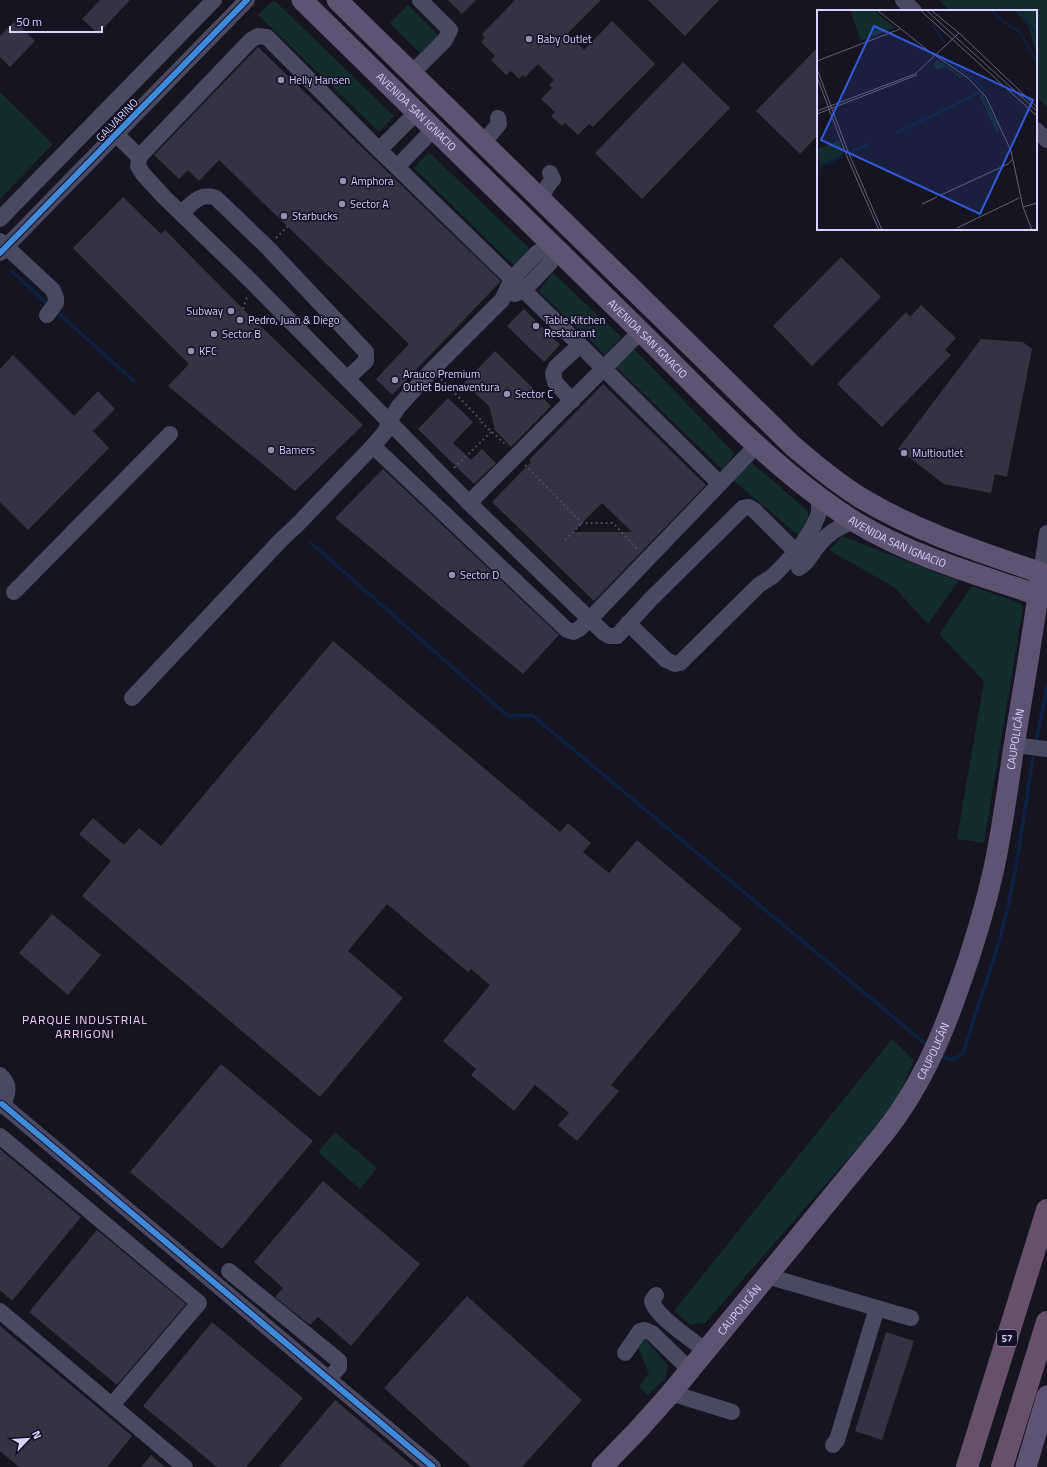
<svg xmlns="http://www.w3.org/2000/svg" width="1047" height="1467" viewBox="0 0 1047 1467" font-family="'Titillium Web',sans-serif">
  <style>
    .green { fill: #132c2d }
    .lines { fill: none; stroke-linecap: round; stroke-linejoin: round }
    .stream { stroke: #0d2144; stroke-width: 3.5 }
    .building { fill: #343243; fill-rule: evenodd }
    .path { stroke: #44505f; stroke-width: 2; stroke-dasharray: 2 3; stroke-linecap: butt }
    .minor { stroke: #4a4962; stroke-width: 16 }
    .major { stroke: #5e5373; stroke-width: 21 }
    .highway { stroke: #67516a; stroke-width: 22 }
    .cycleway-casing { stroke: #130f26; stroke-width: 8 }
    .cycleway { stroke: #408adc; stroke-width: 6 }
    .poi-dot { fill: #9591b1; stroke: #130f26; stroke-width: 1.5 }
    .labels { text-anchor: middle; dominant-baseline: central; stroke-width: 3; stroke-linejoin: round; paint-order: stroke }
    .shield { fill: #130f26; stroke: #9e99be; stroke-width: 1 }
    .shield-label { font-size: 10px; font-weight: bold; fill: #d9d4ff }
    .poi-label { font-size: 11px; fill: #d9d4ff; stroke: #130f26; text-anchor: start }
    .street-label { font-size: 11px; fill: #d9d4ff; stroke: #130f26 }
    .neighbourhood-label { font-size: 12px; letter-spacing: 1px; fill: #ffd6f0; stroke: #130f26 }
    .inset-river { fill: none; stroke: #0d2144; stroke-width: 2 }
    .inset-road { fill: none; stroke: #64617a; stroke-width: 1 }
    .view { fill: #305bdc; fill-opacity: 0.15; stroke: #305bdc; stroke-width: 2 }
    .inset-edge { fill: none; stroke: #d9d4ff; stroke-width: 2 }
  </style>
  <rect width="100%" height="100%" fill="#161421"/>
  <g class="green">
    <polygon points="274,0 394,116 379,132 258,15"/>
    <polygon points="939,0 1047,0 1047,107 1036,96 1036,11 950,11"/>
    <polygon points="408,5 438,35 420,53 390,23"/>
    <polygon points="0,92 53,144 0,199"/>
    <polygon points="429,152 530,249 520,272 414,168"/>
    <polygon points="553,273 621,337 605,355 539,291"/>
    <polygon points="634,349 735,454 722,469 615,366"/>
    <polygon points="752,463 808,511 808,520 798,535 733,480"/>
    <polygon points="842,536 948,577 959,580 928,624 894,587 829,550"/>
    <polygon points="972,586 1020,603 1023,607 984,843 957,839 984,681 939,634"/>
    <polygon points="892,1039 914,1060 895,1105 705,1323 690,1325 674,1311"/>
    <polygon points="335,1132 377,1168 360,1189 318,1152"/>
    <polygon points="644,1337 668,1366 665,1379 647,1395 639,1386 649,1374 638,1347"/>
  </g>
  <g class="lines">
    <g class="stream">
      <polyline points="12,272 50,306"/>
      <polyline points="56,311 135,382"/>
      <polyline points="311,543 508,716 532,715 928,1046"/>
      <polyline points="1037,738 1047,686"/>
      <path d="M939,1055l13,5 11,-6c12,-43 29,-84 40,-128 14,-54 21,-112 30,-168"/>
    </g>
  </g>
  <g class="building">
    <polygon points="100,0 130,0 98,34 82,19"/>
    <polygon points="448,0 476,0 462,14"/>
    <polygon points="515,0 601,0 568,33 584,50 612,21 655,64 593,127 589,124 578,135 565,123 562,126 551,116 555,112 541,99 552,88 549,85 554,80 538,64 525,77 523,75 519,79 511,71 506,75 491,60 495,56 481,42 485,38 482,34"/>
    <polygon points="648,0 719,0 685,36"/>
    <polygon points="15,21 35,41 10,67 0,57 0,36"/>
    <polygon points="258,47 501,281 392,395 376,379 409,344 219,160 199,181 188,170 179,179 154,155"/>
    <polygon points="818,47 818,135 800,154 756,111"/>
    <polygon points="683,62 730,108 642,199 595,153"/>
    <polygon points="123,197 161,234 165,230 243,309 363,425 295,491 168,386 189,364 73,248"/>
    <polygon points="841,257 881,297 812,366 773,326"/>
    <polygon points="921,305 956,338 945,350 951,355 882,427 837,384 906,312 910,317"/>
    <polygon points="524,309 560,345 544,362 507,326"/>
    <polygon points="981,339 1023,342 1032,349 1007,477 995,474 991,493 944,484 898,449"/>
    <polygon points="495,351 551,406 511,447 495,430 489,406 464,383"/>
    <polygon points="13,355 74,416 98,391 115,409 93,431 109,448 28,530 0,502 0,369"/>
    <path d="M603,384l103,101 -112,116 -102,-99 39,-40 -2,-2zM602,503l30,29h-59z"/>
    <polygon points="448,398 473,422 453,443 471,460 482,449 496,463 474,484 418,429"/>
    <polygon points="383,469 559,635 523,674 335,518"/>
    <polygon points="333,641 560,832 568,823 591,843 583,852 609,873 637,840 742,929 611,1085 619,1091 577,1141 558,1125 569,1113 535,1085 514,1111 471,1075 476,1069 443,1041 490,985 471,969 468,972 387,904 348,951 403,998 320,1097 82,896 111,861 79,834 93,818 124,845 139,828 161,846"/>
    <polygon points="52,914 101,955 68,995 19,953"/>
    <polygon points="221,1064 313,1141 222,1249 130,1172"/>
    <polygon points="0,1149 81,1217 12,1301 0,1290"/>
    <polygon points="323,1181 420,1264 351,1346 318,1317 310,1325 275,1297 283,1288 254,1262"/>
    <polygon points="97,1230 186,1304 117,1385 29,1312"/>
    <polygon points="467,1296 582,1400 522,1467 471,1467 384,1388"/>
    <polygon points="212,1322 303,1398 246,1467 217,1467 143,1406"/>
    <polygon points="0,1326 132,1436 107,1467 19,1467 0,1451"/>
    <polygon points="886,1332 914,1341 882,1440 855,1431"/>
    <polygon points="335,1400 414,1467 279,1467"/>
    <polygon points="151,1455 165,1467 141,1467"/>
  </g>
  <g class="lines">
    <g class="path">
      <polyline points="276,238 288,226"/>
      <polyline points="243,309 247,297"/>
      <polyline points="441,379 480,419 479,420 507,446"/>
      <polyline points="525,465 582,523 613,523 637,549"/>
      <polyline points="454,468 491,432"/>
      <polyline points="565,540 582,523"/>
    </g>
    <g class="minor">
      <polyline points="903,0 914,11"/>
      <polyline points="411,74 445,40 450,30 420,0"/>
      <polyline points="1036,130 1047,140"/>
      <polyline points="116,134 139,157"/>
      <polyline points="483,143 499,124 498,118"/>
      <polyline points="379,150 410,119 416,111"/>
      <polyline points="397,167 426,137 436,130"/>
      <polyline points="540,199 547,187 553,179 550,173"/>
      <path d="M181,213c12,-10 19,-21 35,-15l51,49 99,105v9l-18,17"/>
      <polyline points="0,219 214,0"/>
      <polyline points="0,241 53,290 56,298 56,303 47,315"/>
      <polyline points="0,253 247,0"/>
      <polyline points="515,294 524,290 550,263 551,256 555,247"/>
      <polyline points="572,401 555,382 553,374 556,367 580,345"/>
      <polyline points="373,446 567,630 573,632 579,629 590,619 757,445"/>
      <polyline points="719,483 580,345 371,142 267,37 258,36 251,40 139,157 138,166 143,174 164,197 252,282 469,503 604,633 609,636 617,636 650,600 743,508 749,507 754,510 806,562"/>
      <polyline points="469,503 634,338 642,332"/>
      <path d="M799,568c9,-5 12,-13 18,-21 10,-14 22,-21 38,-26"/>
      <polyline points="1041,573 1047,533"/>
      <polyline points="14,592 170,434"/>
      <polyline points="628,623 666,660 675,664 680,663 759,585 773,576 798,550 813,527 819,513 819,498"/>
      <polyline points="132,698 280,541 298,524 373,446 385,432 390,420 399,406 432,370 502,300 512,279 537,253 543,249 555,247"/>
      <polyline points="1014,745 1047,749"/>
      <path d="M0,1075c11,9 9,22 0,31"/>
      <polyline points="2,1104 433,1467"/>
      <polyline points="0,1136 199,1303 112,1405"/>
      <polyline points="229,1271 339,1361 339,1367 329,1379"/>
      <polyline points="767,1276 911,1318"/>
      <path d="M656,1295l-4,6c4,16 40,39 53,49"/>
      <polyline points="0,1311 185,1467"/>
      <polyline points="625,1353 640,1331 644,1330 652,1333 689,1369"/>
      <polyline points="671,1393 732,1412"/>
      <polyline points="833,1445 837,1440 877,1308"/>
    </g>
    <g class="major">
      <path id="s1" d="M302,0c110,107 220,215 330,323 72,70 140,147 225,200 58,35 126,53 190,75"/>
      <path d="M337,0l456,446c22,19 44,37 68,52 58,35 123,55 186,77"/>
      <path id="s2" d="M602,1467l36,-37 33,-37 214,-261c34,-43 56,-93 74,-145 14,-39 26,-78 35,-119 9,-42 14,-85 21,-128 9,-56 19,-111 26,-167"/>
      <polyline points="1026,1467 1047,1396"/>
    </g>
    <g class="highway">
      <polyline points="967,1467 1047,1210"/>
      <polyline points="1002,1467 1047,1322"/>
    </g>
    <defs>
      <g id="cycleway">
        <polyline points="0,253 247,0"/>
        <polyline points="2,1104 433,1467"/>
      </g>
    </defs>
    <use href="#cycleway" class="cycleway-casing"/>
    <use href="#cycleway" class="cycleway"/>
  </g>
  <g class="poi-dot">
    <circle cx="529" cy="39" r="4"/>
    <circle cx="281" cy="80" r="4"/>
    <circle cx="343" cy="181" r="4"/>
    <circle cx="342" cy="204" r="4"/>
    <circle cx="284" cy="216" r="4"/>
    <circle cx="231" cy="311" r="4"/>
    <circle cx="240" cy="320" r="4"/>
    <circle cx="536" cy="326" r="4"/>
    <circle cx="214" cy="334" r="4"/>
    <circle cx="191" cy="351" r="4"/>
    <circle cx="395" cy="380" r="4"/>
    <circle cx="507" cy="394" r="4"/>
    <circle cx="271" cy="450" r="4"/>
    <circle cx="904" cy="453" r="4"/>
    <circle cx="452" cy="575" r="4"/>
  </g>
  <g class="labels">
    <rect class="shield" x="997" y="1330" width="20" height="16" rx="3"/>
    <g class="shield-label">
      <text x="1007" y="1338">57</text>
    </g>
    <g class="poi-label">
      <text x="537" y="39">Baby Outlet</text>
      <text x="289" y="80">Helly Hansen</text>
      <text x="351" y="181">Amphora</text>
      <text x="350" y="204">Sector A</text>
      <text x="292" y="216">Starbucks</text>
      <text x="223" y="311" text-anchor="end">Subway</text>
      <text x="248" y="320">Pedro, Juan &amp; Diego</text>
      <text x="544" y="320">Table Kitchen<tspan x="544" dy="13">Restaurant</tspan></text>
      <text x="222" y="334">Sector B</text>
      <text x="199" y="351">KFC</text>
      <text x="403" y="374">Arauco Premium<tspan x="403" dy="13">Outlet Buenaventura</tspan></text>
      <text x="515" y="394">Sector C</text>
      <text x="279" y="450">Bamers</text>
      <text x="912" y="453">Multioutlet</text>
      <text x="460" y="575">Sector D</text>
    </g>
    <g class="street-label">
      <text stroke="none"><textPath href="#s1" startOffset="160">AVENIDA SAN IGNACIO</textPath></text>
      <text transform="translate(117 120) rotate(-46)">GALVARINO</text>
      <text stroke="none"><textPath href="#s1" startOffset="484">AVENIDA SAN IGNACIO</textPath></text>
      <text stroke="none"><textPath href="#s1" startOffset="808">AVENIDA SAN IGNACIO</textPath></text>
      <text stroke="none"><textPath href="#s2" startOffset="857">CAUPOLICÁN</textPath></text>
      <text stroke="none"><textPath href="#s2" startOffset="533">CAUPOLICÁN</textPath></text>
      <text stroke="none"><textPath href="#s2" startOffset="209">CAUPOLICÁN</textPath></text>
    </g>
    <g class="neighbourhood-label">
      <text x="85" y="1019">PARQUE INDUSTRIAL<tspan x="85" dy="14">ARRIGONI</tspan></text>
    </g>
  </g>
  <g transform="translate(817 10)">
    <rect width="220" height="220" fill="#161421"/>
    <path d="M33,0h24l21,18 -34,13zM197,0h23v45l-9,-30zM121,50l24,16 -2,2 -15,-11 -8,3 -3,-6zM165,84l18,36 -3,3 -18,-38zM22,131l5,13 -24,11 -3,-16z" fill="#132c2d"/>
    <path class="inset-river" d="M174,0l14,13 15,9 17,30M203,0l17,27M116,16l12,17M125,46l11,9M138,56l20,14 9,9 -1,2M79,123l84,-41M34,142l18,-8M0,158l26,-12"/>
    <path class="inset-road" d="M60,0l58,46M103,0l117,106M109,0l111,101M114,0l28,23M119,46l32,22 18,19 25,54 12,56 14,-4M0,51l83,-32M0,59l32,85 33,76M0,67l31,82 31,71M0,101l98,-37 44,-41 78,74M0,104l100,-39M124,185l67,-31 5,-5M105,194l15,-7M206,197l9,23M140,218l62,-30"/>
    <path class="view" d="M57,16l159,74 -53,114 -159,-74z"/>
    <rect width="220" height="220" class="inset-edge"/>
  </g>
  <g transform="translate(28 1439) rotate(65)" stroke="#130f26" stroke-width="3" paint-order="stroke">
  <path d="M0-3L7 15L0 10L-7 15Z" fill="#d9d4ff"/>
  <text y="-6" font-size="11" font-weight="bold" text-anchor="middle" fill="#d9d4ff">N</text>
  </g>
  <path d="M10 26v6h92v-6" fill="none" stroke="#d9d4ff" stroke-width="2"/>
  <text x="16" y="26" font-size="12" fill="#d9d4ff" stroke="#130f26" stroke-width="3" paint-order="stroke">50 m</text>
</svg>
